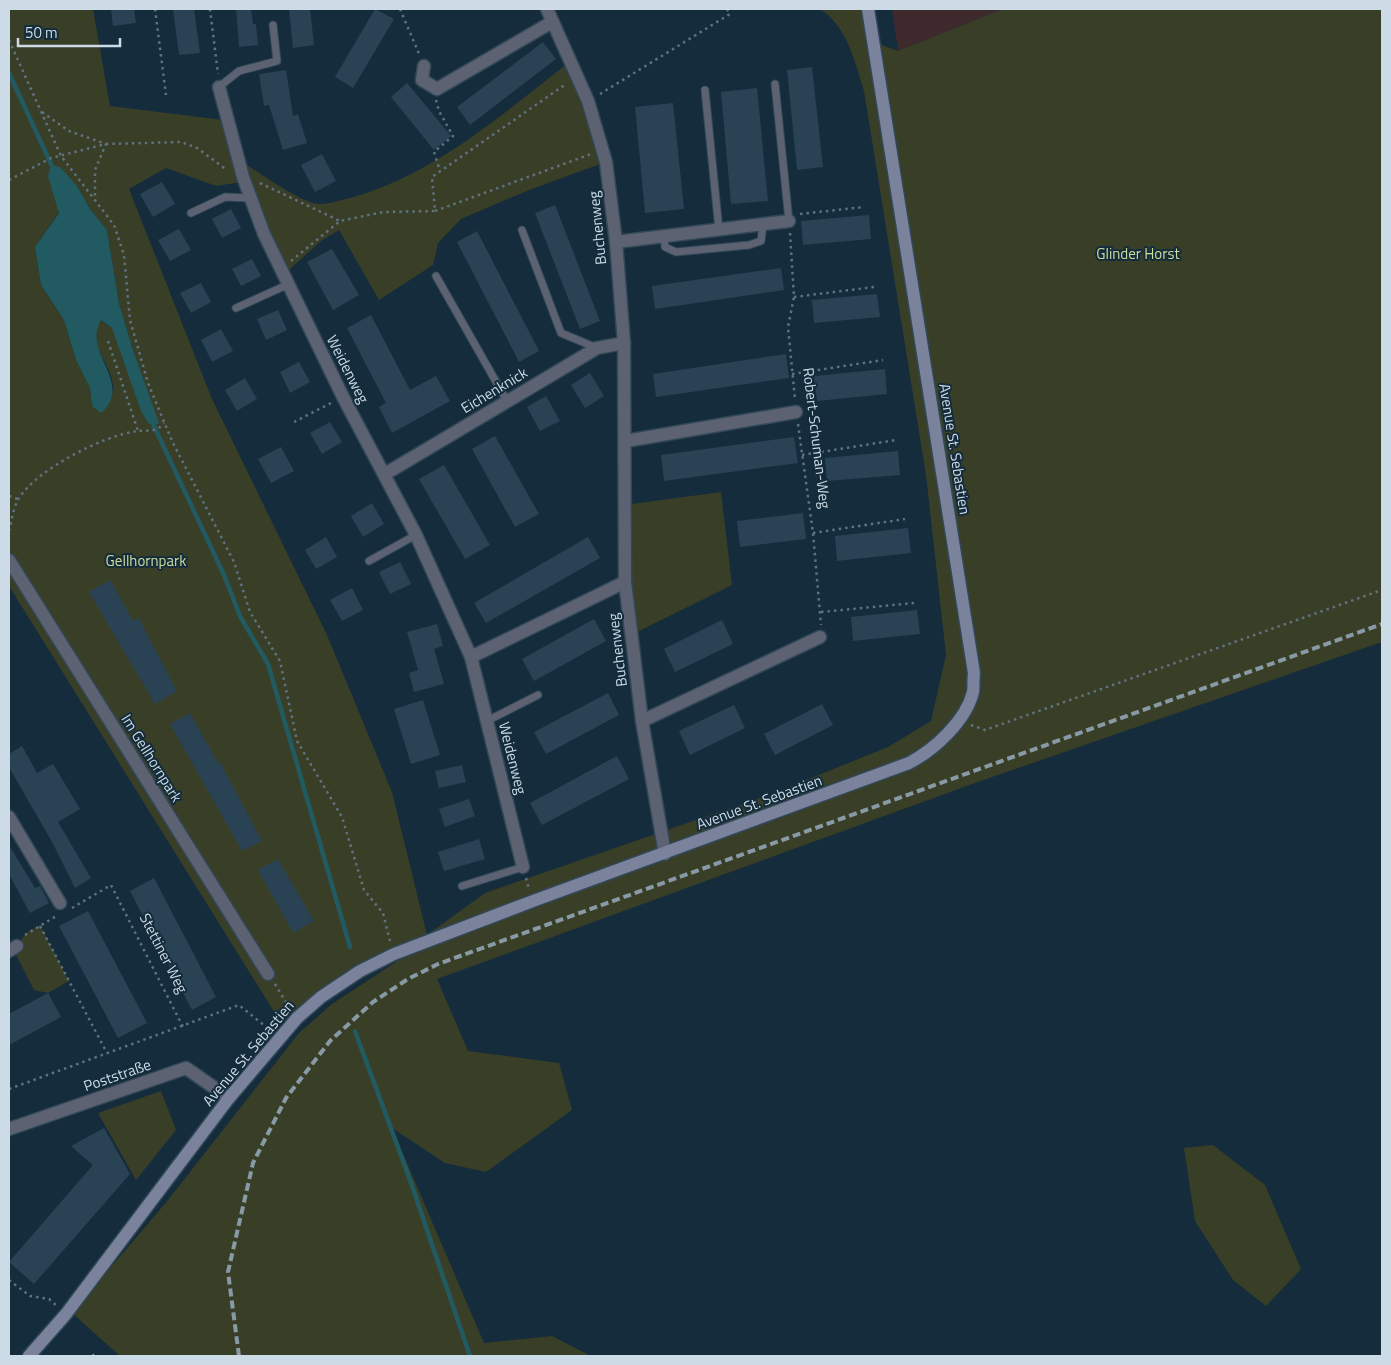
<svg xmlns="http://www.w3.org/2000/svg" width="1391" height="1365" viewBox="0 0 1391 1365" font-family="'Titillium Web',sans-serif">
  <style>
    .commercial { fill: #3e2a2d }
    .green { fill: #393e27; fill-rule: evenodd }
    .water { fill: #225a62 }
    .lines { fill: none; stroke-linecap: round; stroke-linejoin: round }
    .stream { stroke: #225a62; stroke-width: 4.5 }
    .building { fill: #2a4354 }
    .lane-casing { stroke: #314857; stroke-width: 9 }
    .street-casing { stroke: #314857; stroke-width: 15 }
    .secondary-casing { stroke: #314857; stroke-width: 15 }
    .path { stroke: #5e7280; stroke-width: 2.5; stroke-dasharray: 2.5 4; stroke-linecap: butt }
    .lane { stroke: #5d6273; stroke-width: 7 }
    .street { stroke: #5d6273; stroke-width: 12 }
    .secondary { stroke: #7b839c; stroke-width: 12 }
    .rail { stroke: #889aa6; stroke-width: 4; stroke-dasharray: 8 4; stroke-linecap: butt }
    .labels { text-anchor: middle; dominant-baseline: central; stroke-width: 4; stroke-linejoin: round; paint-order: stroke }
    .street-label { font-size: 15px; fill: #ccdbe5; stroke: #142c3c }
    .park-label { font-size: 15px; fill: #cddc99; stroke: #142c3c }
  </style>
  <rect width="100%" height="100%" fill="#142c3c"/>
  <polygon class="commercial" points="892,9 1003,9 898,51"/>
  <g class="green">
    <path d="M9,9h84l17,97 114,14 11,37c19,12 57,40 78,46 10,3 24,-2 33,-4 86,-22 156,-85 225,-138l35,101 -77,28 -68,29 -23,24 -5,22 -54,35 -40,-70 -18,11 -41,37 -38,-96 -26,4 -50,-18 -37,21 83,210 115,236 65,157 35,143 58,-42 289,-100 114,-46 43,-26 15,-66 -20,-180 -62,-384c-9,-29 -17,-65 -44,-82h49l6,33 23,9 105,-42h379v633l-407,141 -538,196 31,72 91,12 13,47 -86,62 -41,-9 -53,-35 92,215 68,-7 39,20h-471l-48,-43 96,-113 131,-167 33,-29 67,-44 33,-13 -6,-11 -35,15 -105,80 -277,-445zM77,186l13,23 17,21 12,73 13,44 26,76 -46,-95 -12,-8c-14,26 11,42 13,65 1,4 -1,9 -2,13l-19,8 -2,-18 -14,-28 -12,-40 -23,-35 -6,-38z"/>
    <polygon points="721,492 732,585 631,635 624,505"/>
    <polygon points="40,925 69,981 48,993 34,990 13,949 17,946 26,933"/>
    <polygon points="161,1091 176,1130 136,1180 98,1113"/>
    <polygon points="1213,1145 1265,1185 1301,1269 1266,1306 1233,1280 1195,1221 1184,1148"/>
  </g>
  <path class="water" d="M51,164l10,4 16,18 13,23 17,21 12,73 13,44 27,76 -5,3 -6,-3 -7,-12 -29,-83 -11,-8c-20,32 34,63 0,93l-9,-7 -2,-18 -14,-28 -12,-40 -23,-35 -6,-38 24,-34 -11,-37z"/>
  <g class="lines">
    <g class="stream">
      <polyline points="9,73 51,164"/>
      <polyline points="154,426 224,575 240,616 268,664 350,947"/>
      <polyline points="355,1031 410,1180 470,1356"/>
    </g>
  </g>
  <g class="building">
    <polygon points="111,9 134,9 136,23 113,26"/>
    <polygon points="173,9 194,9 200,53 179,55"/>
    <polygon points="236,9 251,9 253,24 256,24 258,45 239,47"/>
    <polygon points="289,9 310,9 314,45 293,48"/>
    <polygon points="375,9 394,19 353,88 335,77"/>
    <polygon points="543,42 556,59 470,125 457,107"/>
    <polygon points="812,67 823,167 797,170 787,70"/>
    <polygon points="286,70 293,116 298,114 307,143 283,150 269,105 264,106 259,74"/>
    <polygon points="407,83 451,136 434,150 391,97"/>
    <polygon points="757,88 768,201 731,204 721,92"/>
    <polygon points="673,103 684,209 645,213 635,107"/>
    <polygon points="322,154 336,181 315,192 301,165"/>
    <polygon points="162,182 175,204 153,217 140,194"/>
    <polygon points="555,205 600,321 580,329 535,213"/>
    <polygon points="231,209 241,228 222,238 212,219"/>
    <polygon points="869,215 871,239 803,245 801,221"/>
    <polygon points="179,229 191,250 170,261 158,240"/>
    <polygon points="477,231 539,351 519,362 457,242"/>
    <polygon points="332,249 359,295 333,310 307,262"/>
    <polygon points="252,259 261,276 241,286 232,269"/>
    <polygon points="781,268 784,290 655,309 652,286"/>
    <polygon points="201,283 211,302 191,313 180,293"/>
    <polygon points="877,294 880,317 814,323 812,300"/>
    <polygon points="278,310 287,330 266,340 257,319"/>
    <polygon points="371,315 410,390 436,376 450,401 392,433 379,407 386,403 347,328"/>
    <polygon points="221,329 233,351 212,362 201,340"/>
    <polygon points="786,354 789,378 656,397 653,374"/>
    <polygon points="299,362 310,382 290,393 280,372"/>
    <polygon points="885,369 887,394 817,401 814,376"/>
    <polygon points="590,373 604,396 585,408 571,385"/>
    <polygon points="245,378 257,399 237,411 225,390"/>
    <polygon points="546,396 560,421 540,431 527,407"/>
    <polygon points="330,422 342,442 322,454 310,433"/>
    <polygon points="495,436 539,514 515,527 472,449"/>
    <polygon points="794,437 798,463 664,481 661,455"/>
    <polygon points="281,447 294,471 271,483 258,459"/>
    <polygon points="898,451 900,475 827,481 825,458"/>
    <polygon points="444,465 490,545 465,559 419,479"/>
    <polygon points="372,503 384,524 363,537 351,516"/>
    <polygon points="803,513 806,539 740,547 737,521"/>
    <polygon points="908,528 911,553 837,561 835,536"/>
    <polygon points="326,537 337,557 316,569 305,550"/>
    <polygon points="588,537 600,558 486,623 474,603"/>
    <polygon points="400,562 411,584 390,594 379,572"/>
    <polygon points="110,580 133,621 138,617 177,691 155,704 89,592"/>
    <polygon points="352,588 363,610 342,621 330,600"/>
    <polygon points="917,610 920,634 853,641 851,617"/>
    <polygon points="594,619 606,641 534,681 522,659"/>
    <polygon points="722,620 733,644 675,672 664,649"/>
    <polygon points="437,624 443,646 434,649 444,684 414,692 409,673 418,670 407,632"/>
    <polygon points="608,693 619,715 546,754 534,732"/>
    <polygon points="423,700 440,755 411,764 394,709"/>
    <polygon points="822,704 833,725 775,755 764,734"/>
    <polygon points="734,705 745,728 690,755 679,731"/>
    <polygon points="190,713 218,763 220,762 262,841 242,851 170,724"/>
    <polygon points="22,746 37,773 53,764 80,809 58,822 91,878 75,888 52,842 9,767 9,754"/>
    <polygon points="617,756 629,779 542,825 530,803"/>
    <polygon points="462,765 466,782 439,788 435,771"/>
    <polygon points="469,799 475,816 445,827 439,809"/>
    <polygon points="479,839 485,859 444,871 438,852"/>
    <polygon points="9,845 35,888 40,886 49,903 30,913 9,874"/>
    <polygon points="278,859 314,921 293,933 258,870"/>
    <polygon points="154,878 216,997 192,1010 130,891"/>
    <polygon points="88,911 147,1023 118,1038 59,926"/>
    <polygon points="48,993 61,1017 9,1045 9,1014"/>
    <polygon points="104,1128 130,1174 34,1284 9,1262 93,1165 71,1146"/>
  </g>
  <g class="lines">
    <defs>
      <g id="lane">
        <polyline points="775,84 789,221"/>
        <polyline points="219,87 239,71 277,61 273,25"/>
        <polyline points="705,90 719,230"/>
        <polyline points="191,213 225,197 250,198"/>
        <polyline points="522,230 561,333 597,348"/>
        <polyline points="664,237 665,247 676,252 749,245 761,241 763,225"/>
        <polyline points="436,276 507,401"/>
        <polyline points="236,308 287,285"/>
        <polyline points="369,561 416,535"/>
        <polyline points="487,721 538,695"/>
        <polyline points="462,886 523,867"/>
      </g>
      <g id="street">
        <polyline points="547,9 588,101 606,162 616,242 624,343 625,582 642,721 665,854"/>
        <polyline points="424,66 422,80 437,89 552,22"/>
        <polyline points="219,87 243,177 264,234 343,397 416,535 471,657 523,867"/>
        <polyline points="616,242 789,221"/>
        <polyline points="626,441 796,412"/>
        <polyline points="385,474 597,348 624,343"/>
        <polyline points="9,560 268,974"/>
        <polyline points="471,657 625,582"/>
        <polyline points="642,721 820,637"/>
        <polyline points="9,817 60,903"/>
        <polyline points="9,951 17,946"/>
        <polyline points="9,1129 186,1068 229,1098"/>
      </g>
      <path id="secondary" d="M29,1356l37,-42 163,-216 68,-80 24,-21 39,-26 34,-17 139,-53 376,-138c25,-13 57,-42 64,-71 1,-6 0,-13 1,-19l-106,-664"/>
    </defs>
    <use href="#lane" class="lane-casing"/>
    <use href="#street" class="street-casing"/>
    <use href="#secondary" class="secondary-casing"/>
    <g class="path">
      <polyline points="155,9 166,95"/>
      <polyline points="210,9 218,74"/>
      <polyline points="400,9 420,56"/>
      <polyline points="9,40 61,156 114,225 124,255 130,320 148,383 172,441 234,562 250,612 280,661 297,741 342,817 364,890 383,913 390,941"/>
      <polyline points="600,94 730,14 727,9"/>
      <polyline points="436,100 439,111 453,136 434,152 440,171"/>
      <polyline points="42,112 69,131 106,144 95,170 95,197"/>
      <polyline points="9,180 51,158 106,144 181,142 197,148 227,170"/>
      <polyline points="260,183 340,221"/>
      <polyline points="435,211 591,154"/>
      <polyline points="800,214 864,207"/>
      <polyline points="790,233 794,297 788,327 795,399"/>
      <polyline points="291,261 340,221 383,212 435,211 432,177 566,84"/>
      <polyline points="794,297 874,287"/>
      <polyline points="108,341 138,431"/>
      <polyline points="792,374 883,360"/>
      <polyline points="294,422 333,402"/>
      <polyline points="798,424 813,533 821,625"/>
      <polyline points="802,455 896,440"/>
      <polyline points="9,496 18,499"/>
      <path d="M9,531c3,-10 4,-24 10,-33 19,-29 83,-62 118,-67 9,-1 20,2 27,-8"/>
      <polyline points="813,533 905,519"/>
      <polyline points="821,612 914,603"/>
      <polyline points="971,725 985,730 1382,590"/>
      <polyline points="526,878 529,889"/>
      <polyline points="72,908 111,885 183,1027"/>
      <polyline points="40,926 107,1053"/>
      <polyline points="25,935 58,915"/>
      <polyline points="275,984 290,1009"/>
      <polyline points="9,1089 239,1005 271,1031"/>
      <polyline points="9,1280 30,1296 49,1299 57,1306"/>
    </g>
    <use href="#lane" class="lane"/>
    <use href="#street" class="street"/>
    <use href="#secondary" class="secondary"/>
    <g class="rail">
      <polyline points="92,1355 93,1356"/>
      <polyline points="239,1356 228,1272 253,1163 286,1098 330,1041 373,1002 408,979 438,964 1382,624"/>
    </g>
  </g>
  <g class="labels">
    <g class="street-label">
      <text transform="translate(597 228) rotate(-96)">Buchenweg</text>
      <text transform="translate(348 369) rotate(63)">Weidenweg</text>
      <text transform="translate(494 390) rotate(-31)">Eichenknick</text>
      <text transform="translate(817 438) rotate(83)">Robert-Schuman-Weg</text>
      <text transform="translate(955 449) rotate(81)">Avenue St. Sebastien</text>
      <text transform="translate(617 650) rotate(-97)">Buchenweg</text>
      <text transform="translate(152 758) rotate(58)">Im Gellhornpark</text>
      <text transform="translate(513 758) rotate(76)">Weidenweg</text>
      <text transform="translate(759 802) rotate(-20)">Avenue St. Sebastien</text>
      <text transform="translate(164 953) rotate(63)">Stettiner Weg</text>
      <text transform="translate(248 1053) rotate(-50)">Avenue St. Sebastien</text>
      <text transform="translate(117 1075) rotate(-19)">Poststraße</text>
    </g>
    <g class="park-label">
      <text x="1138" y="253">Glinder Horst</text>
      <text x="146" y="560">Gellhornpark</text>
    </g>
  </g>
  <rect width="1391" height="1365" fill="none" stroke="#ccdbe5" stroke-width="20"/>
  <path d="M18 38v8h102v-8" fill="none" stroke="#ccdbe5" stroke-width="2.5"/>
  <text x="25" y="38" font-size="15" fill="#ccdbe5" stroke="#142c3c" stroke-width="4" paint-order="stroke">50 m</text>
</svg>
